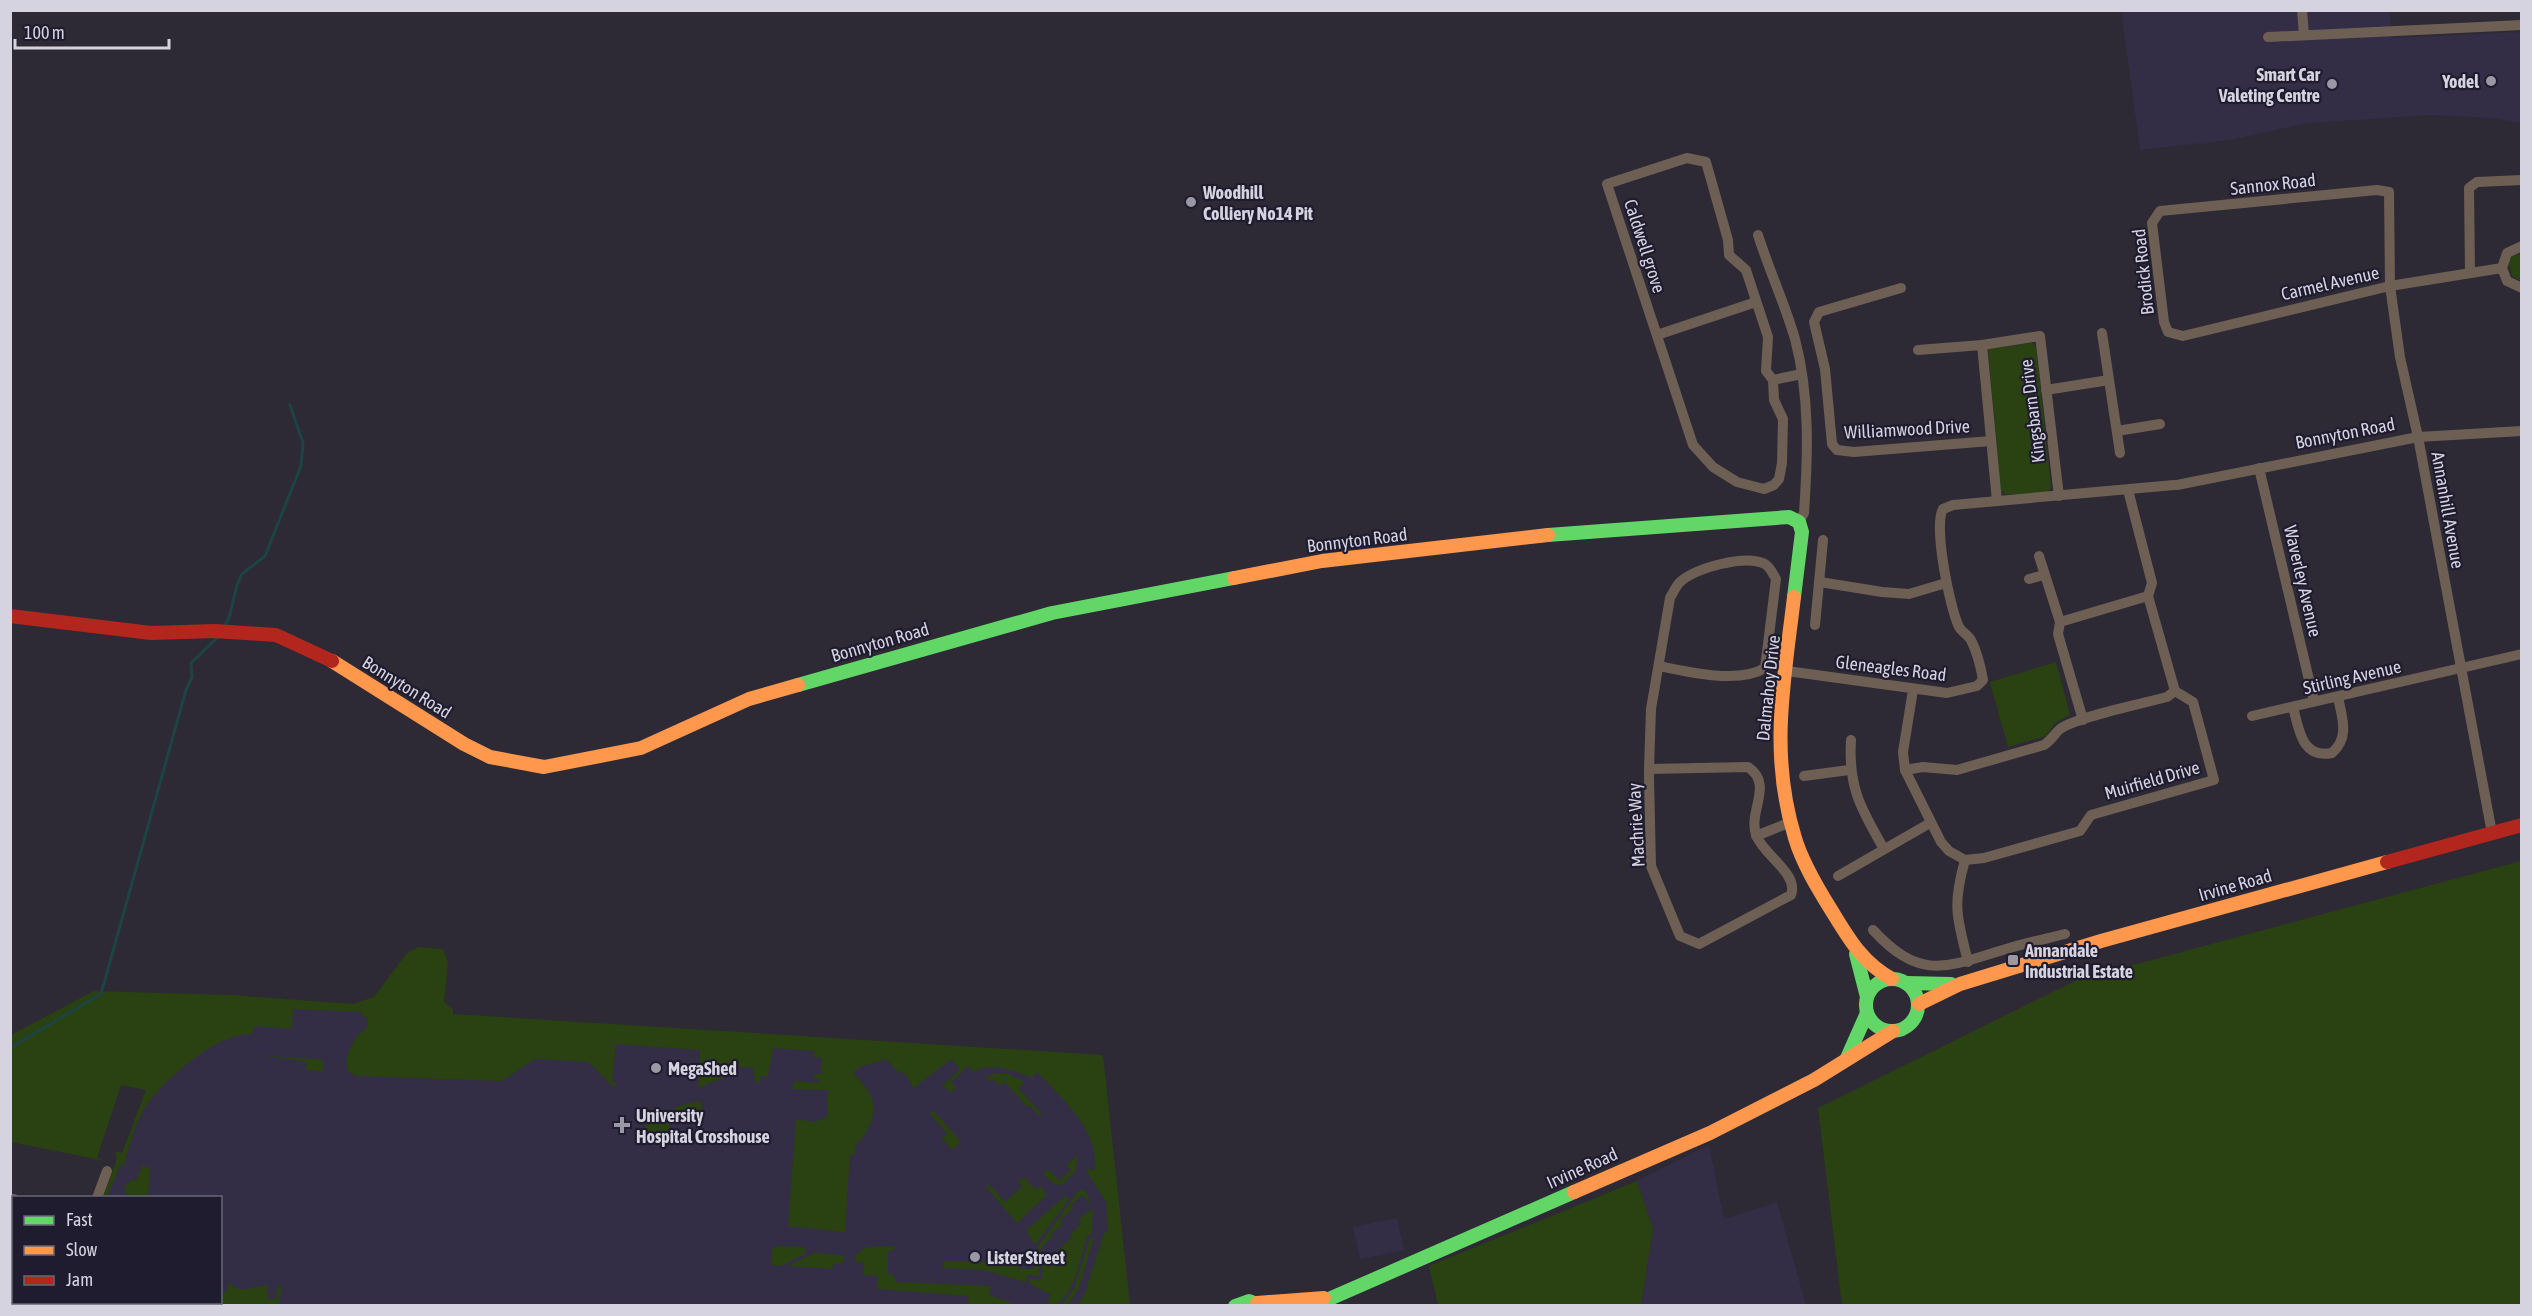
<svg xmlns="http://www.w3.org/2000/svg" width="2532" height="1316" viewBox="0 0 2532 1316" font-family="'Asap Condensed',sans-serif">
  <style>
    .built { fill: #332d45 }
    .green { fill: #2a4111 }
    .lines { fill: none; stroke-linecap: round; stroke-linejoin: round }
    .stream { stroke: #1d4345; stroke-width: 3 }
    .street { stroke: #6d5f54; stroke-width: 10 }
    .fast { stroke: #63d668; stroke-width: 14 }
    .slow { stroke: #ff974d; stroke-width: 14 }
    .jam { stroke: #b3261e; stroke-width: 14 }
    .poi-dot { fill: #9a98a4; stroke: #201c2f; stroke-width: 2 }
    .labels { text-anchor: middle; dominant-baseline: central; stroke-width: 4.5; stroke-linejoin: round; paint-order: stroke }
    .poi-label { font-size: 18px; font-weight: bold; fill: #d5d3e0; stroke: #201c2f; text-anchor: start }
    .street-label { font-size: 18px; fill: #d5d3e0; stroke: #201c2f }
  </style>
  <rect width="100%" height="100%" fill="#2d2a35"/>
  <g class="built">
    <polygon points="2121,11 2390,11 2391,38 2521,32 2521,123 2492,118 2431,115 2308,123 2229,140 2140,150"/>
    <polygon points="239,1001 1103,1055 1130,1305 58,1306 60,1302 220,1302 220,1198 106,1197 146,1090"/>
    <polygon points="1709,1145 1724,1219 1777,1202 1806,1305 1641,1305 1653,1229 1637,1181"/>
    <polygon points="1397,1218 1404,1250 1360,1259 1353,1227"/>
  </g>
  <g class="green">
    <polygon points="2521,253 2521,281 2513,277 2508,263 2513,256"/>
    <polygon points="2031,343 2036,346 2051,487 2047,494 2005,494 2001,491 1988,349"/>
    <polygon points="2056,662 2070,715 2055,723 2046,736 2008,747 1990,682"/>
    <polygon points="2521,861 2521,1305 1842,1305 1818,1108 2077,980"/>
    <path d="M419,947l24,2 5,13 -4,40 9,7v5l650,41 27,250h-52l7,-12 19,-60 4,-1 -2,-30 -19,-30v-3l8,1c3,-42 -31,-69 -58,-98l-6,6c-15,-8 -42,-16 -57,-6l-6,-6 -17,16 5,6 -6,5 -7,-8 17,-16 -9,-10 -37,29 -9,-14 -9,-4 -10,-11 -24,7 -9,6c5,7 14,15 18,24 8,17 -3,37 -15,49l-1,9 -5,1 -5,77 -57,-6 8,-107 19,3 13,-6v-26l-35,-1v-8l26,2v-3l-5,-1v-5h7l1,-16 -8,-1v-6l-41,-3 -5,28h-7l-1,7h-5l-2,-15 -26,-2 -2,11 -27,11 2,-38 -84,-6 -4,38h5l-3,6 -25,-26 -54,-3 -33,22 -146,-5 -8,-5c-6,-13 7,-37 18,-42l2,-12h-5l-2,-5 -68,-3 -1,20 -38,-3 -1,8c-36,-2 -89,45 -108,74 -11,17 -15,38 -21,57l-4,1 -13,31h-4l14,-38 -2,-8 7,2 24,-63 -25,-5 -24,73 9,3 -95,-19v-107l83,-44 136,4 123,9 21,-7 33,-44z"/>
    <polygon points="262,1055 323,1060 323,1071 306,1070 306,1062"/>
    <polygon points="992,1074 1007,1074 1024,1081 1019,1089 1042,1114 1040,1116 1029,1105 1027,1107 1005,1082 1000,1086 993,1079 990,1081 986,1077 975,1086"/>
    <polygon points="699,1101 702,1103 700,1121 676,1120 677,1116 673,1115 675,1107"/>
    <polygon points="646,1109 670,1110 669,1137 639,1136 639,1132 645,1132"/>
    <polygon points="934,1111 961,1142 952,1150 942,1138 947,1133 930,1114"/>
    <polygon points="1078,1155 1075,1172 1062,1185 1054,1184 1043,1173 1048,1169 1059,1181 1071,1170 1066,1165"/>
    <polygon points="143,1163 145,1167 150,1167 148,1197 132,1197 126,1194 124,1188 131,1180 136,1181"/>
    <polygon points="1024,1177 1036,1190 1041,1186 1046,1196 1017,1223 986,1187 989,1184 1005,1202 1022,1187 1018,1182"/>
    <polygon points="1637,1181 1653,1229 1641,1305 1438,1305 1429,1266"/>
    <path d="M1079,1190h6l7,15 -10,-10 -11,10 3,3 -14,12 3,4 -11,9 1,3 -13,13 9,10 24,-23 -2,-3 11,-10 -3,-4 14,-11 -1,25 -5,3c-6,19 -15,70 -37,69l-3,-3 4,-7 -22,-12 1,-4h12v-22l-5,-9z"/>
    <polygon points="1065,1196 1069,1199 1035,1245 1026,1231"/>
    <polygon points="1090,1238 1094,1238 1079,1288 1068,1305 1062,1305 1074,1288"/>
    <polygon points="775,1246 805,1247 805,1254 781,1266 771,1265 772,1248"/>
    <polygon points="895,1246 894,1250 888,1251 888,1274 892,1274 897,1282 991,1286 989,1295 1018,1305 969,1305 968,1296 877,1289 878,1276 863,1275 864,1263 856,1262 856,1255 866,1247"/>
    <polygon points="1035,1252 1039,1259 1039,1276 1028,1275 1025,1282 983,1270 943,1268 943,1262 985,1262 986,1265 1018,1265 1019,1269 1034,1269"/>
    <polygon points="814,1253 844,1255 843,1263 834,1264 832,1269 788,1266"/>
    <path d="M228,1283c14,11 24,4 39,2l1,14h8l1,-12 5,-2 -3,20h-66v-2l7,-1 1,-10h6z"/>
  </g>
  <g class="lines">
    <g class="stream">
      <polyline points="224,627 229,618 237,585 242,574 265,556 301,466 303,443 290,405"/>
      <polyline points="10,1048 101,994 186,690 192,677 191,663 219,636"/>
    </g>
    <g class="street">
      <polyline points="2302,10 2304,35"/>
      <polyline points="2268,37 2522,25"/>
      <path d="M1758,235c11,35 27,69 37,104 15,57 13,116 9,174l-5,9"/>
      <polyline points="2522,246 2507,253 2502,268 2507,281 2522,288"/>
      <polyline points="2470,272 2469,188 2477,182 2522,180"/>
      <polyline points="1901,288 1819,312 1814,322 1825,369 1832,444 1837,450 1854,452 1991,441"/>
      <polyline points="2102,333 2120,453"/>
      <polyline points="1657,335 1756,302"/>
      <polyline points="1982,345 1997,501"/>
      <polyline points="1918,350 1982,345 2040,336 2059,496"/>
      <polyline points="1773,380 1766,371 1768,337 1746,270 1729,255 1728,240 1706,162 1687,158 1607,184 1693,445 1713,467 1737,482 1764,489 1774,485 1779,479 1782,463 1783,419 1774,400 1773,380 1802,374"/>
      <polyline points="2046,390 2109,380"/>
      <polyline points="2117,431 2160,424"/>
      <polyline points="2259,468 2314,701"/>
      <polyline points="2177,485 2418,437 2522,431"/>
      <polyline points="2039,556 2060,622"/>
      <polyline points="2029,579 2044,575"/>
      <polyline points="1820,582 1882,592 1909,594 1946,583"/>
      <polyline points="1815,625 1823,540"/>
      <path d="M1787,671l160,22 30,-7 6,-6c-2,-12 -6,-28 -12,-40 -3,-5 -9,-8 -12,-13 -9,-18 -26,-101 -16,-118l10,-4 221,-20"/>
      <polyline points="1913,690 1903,752 1905,770 1941,842 1949,851 1965,860 1984,858 2080,831 2091,815 2214,780 2193,702 2175,691 2148,596"/>
      <path d="M2293,707c6,23 9,52 39,46 18,-16 10,-35 6,-56"/>
      <polyline points="2252,716 2522,654"/>
      <polyline points="2083,720 2058,634 2060,622 2148,596 2152,583 2128,490"/>
      <path d="M1851,740c-3,47 10,69 33,109"/>
      <path d="M1649,769l99,-2c27,18 -2,46 9,70 8,19 42,37 34,58l-92,49 -19,-8 -29,-70 -2,-90v-7l2,-60 19,-111c3,-5 6,-12 10,-16 16,-14 65,-28 85,-18 5,3 8,10 11,15l-11,89c-26,16 -78,4 -106,-2"/>
      <path d="M1905,770l18,-3 34,3 87,-25c8,-5 10,-11 16,-16 16,-12 85,-26 107,-32l8,-6"/>
      <polyline points="1804,776 1849,770"/>
      <polyline points="2492,833 2418,437 2400,357 2390,286 2389,192 2377,190 2160,211 2152,223 2164,322 2168,332 2183,336 2390,286 2502,268"/>
      <polyline points="1756,836 1791,822"/>
      <path d="M1965,860c-13,46 -8,57 3,102"/>
      <polyline points="1838,876 1930,823"/>
      <path d="M1873,930c48,52 74,37 133,19 20,-6 39,-10 59,-15"/>
      <polyline points="97,1198 107,1171"/>
      <polyline points="10,1199 14,1199"/>
      <polyline points="10,1286 14,1287"/>
      <polyline points="51,1302 52,1302"/>
    </g>
    <g class="fast">
      <polyline points="1548,535 1789,517 1799,522 1802,532 1794,597"/>
      <polyline points="798,685 1052,613 1234,578"/>
      <polyline points="1856,954 1867,997"/>
      <circle cx="1892" cy="1005" r="26"/>
      <polyline points="1907,983 1951,984"/>
      <polyline points="1847,1058 1867,1013"/>
      <polyline points="1235,1306 1249,1301 1262,1306"/>
      <polyline points="1313,1306 1574,1192"/>
    </g>
    <g class="slow">
      <polyline points="1234,578 1322,561 1548,535"/>
      <path d="M1794,597c-10,85 -25,157 1,241 7,24 22,49 35,70 18,29 31,54 62,71"/>
      <polyline points="332,661 464,744 490,757 544,767 641,748 749,699 798,685"/>
      <polyline points="1919,1004 1960,984 2101,941 2387,862"/>
      <polyline points="1574,1192 1710,1133 1814,1080 1893,1031"/>
      <polyline points="1257,1303 1324,1298"/>
    </g>
    <g class="jam">
      <polyline points="10,616 151,633 215,631 276,635 332,661"/>
      <polyline points="2387,862 2522,825"/>
    </g>
  </g>
  <g class="poi-dot">
    <circle cx="2491" cy="81" r="6"/>
    <circle cx="2332" cy="84" r="6"/>
    <circle cx="1191" cy="202" r="6"/>
    <rect x="2007" y="954" width="12" height="12" rx="3"/>
    <circle cx="656" cy="1068" r="6"/>
    <path d="M619 1116h6v6h6v6h-6v6h-6v-6h-6v-6h6z"/>
    <circle cx="975" cy="1257" r="6"/>
  </g>
  <g class="labels">
    <g class="poi-label">
      <text x="2320" y="74" text-anchor="end">Smart Car<tspan x="2320" dy="21">Valeting Centre</tspan></text>
      <text x="2479" y="81" text-anchor="end">Yodel</text>
      <text x="1203" y="192">Woodhill<tspan x="1203" dy="21">Colliery No14 Pit</tspan></text>
      <text x="2025" y="950">Annandale<tspan x="2025" dy="21">Industrial Estate</tspan></text>
      <text x="668" y="1068">MegaShed</text>
      <text x="636" y="1115">University<tspan x="636" dy="21">Hospital Crosshouse</tspan></text>
      <text x="987" y="1257">Lister Street</text>
    </g>
    <g class="street-label">
      <text transform="translate(2273 184) rotate(-6)">Sannox Road</text>
      <text transform="translate(1645 246) rotate(72)">Caldwell grove</text>
      <text transform="translate(2143 272) rotate(-96)">Brodick Road</text>
      <text transform="translate(2330 283) rotate(-13)">Carmel Avenue</text>
      <text transform="translate(2032 411) rotate(-97)">Kingsbarn Drive</text>
      <text transform="translate(1907 429) rotate(-3)">Williamwood Drive</text>
      <text transform="translate(2345 433) rotate(-11)">Bonnyton Road</text>
      <text transform="translate(2448 510) rotate(80)">Annanhill Avenue</text>
      <text transform="translate(1357 540) rotate(-7)">Bonnyton Road</text>
      <text transform="translate(2303 581) rotate(77)">Waverley Avenue</text>
      <text transform="translate(880 642) rotate(-16)">Bonnyton Road</text>
      <text transform="translate(1891 668) rotate(7)">Gleneagles Road</text>
      <text transform="translate(2352 677) rotate(-13)">Stirling Avenue</text>
      <text transform="translate(407 687) rotate(32)">Bonnyton Road</text>
      <text transform="translate(1768 688) rotate(-84)">Dalmahoy Drive</text>
      <text transform="translate(2152 780) rotate(-16)">Muirfield Drive</text>
      <text transform="translate(1636 825) rotate(-93)">Machrie Way</text>
      <text transform="translate(2235 885) rotate(-16)">Irvine Road</text>
      <text transform="translate(1582 1168) rotate(-24)">Irvine Road</text>
    </g>
  </g>
  <rect width="2532" height="1316" fill="none" stroke="#d5d3e0" stroke-width="24"/>
  <rect x="12" y="1196" width="210" height="108" fill="#201c2f" stroke="#686576" stroke-width="1.5"/>
  <rect x="24" y="1216" width="30" height="9" fill="#63d668" stroke="#686576" stroke-width="1.5"/>
  <text x="66" y="1226" font-size="18" fill="#d5d3e0">Fast</text>
  <rect x="24" y="1246" width="30" height="9" fill="#ff974d" stroke="#686576" stroke-width="1.5"/>
  <text x="66" y="1256" font-size="18" fill="#d5d3e0">Slow</text>
  <rect x="24" y="1276" width="30" height="9" fill="#b3261e" stroke="#686576" stroke-width="1.5"/>
  <text x="66" y="1286" font-size="18" fill="#d5d3e0">Jam</text>
  <path d="M15 39v9h154v-9" fill="none" stroke="#d5d3e0" stroke-width="3"/>
  <text x="24" y="39" font-size="18" fill="#d5d3e0" stroke="#201c2f" stroke-width="4.5" paint-order="stroke">100 m</text>
</svg>
